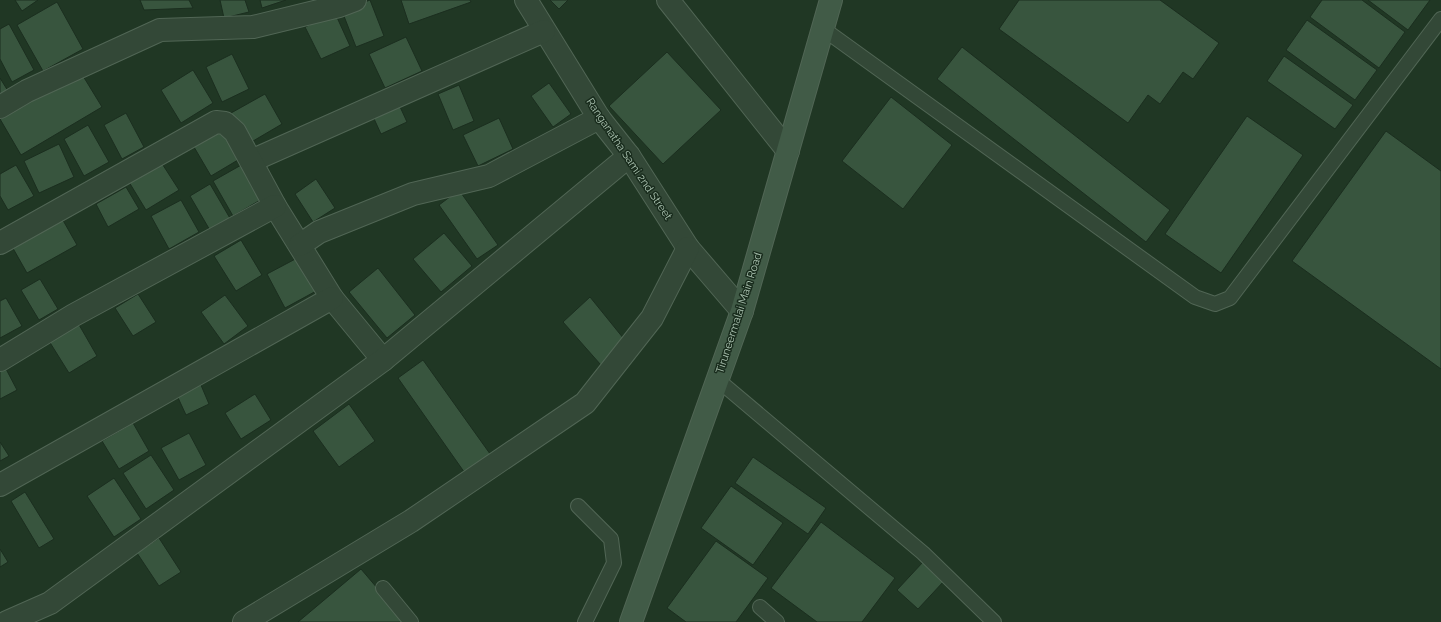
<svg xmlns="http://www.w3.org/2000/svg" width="1441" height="622" viewBox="0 0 1441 622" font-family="Raleway,sans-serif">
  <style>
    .building { fill: #38553e; stroke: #1b2e1f }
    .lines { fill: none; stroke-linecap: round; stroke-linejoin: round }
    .lane-casing { stroke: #516655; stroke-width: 16 }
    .street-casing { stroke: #516655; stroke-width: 24 }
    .secondary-casing { stroke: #516655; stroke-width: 24 }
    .lane { stroke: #334837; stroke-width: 14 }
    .street { stroke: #334837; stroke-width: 22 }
    .secondary { stroke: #415b47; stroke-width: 22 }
    .labels { text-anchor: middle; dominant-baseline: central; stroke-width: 3; stroke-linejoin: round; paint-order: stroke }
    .street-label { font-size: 11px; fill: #adc5b3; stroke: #192c1d }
  </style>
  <rect width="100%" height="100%" fill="#203724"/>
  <g class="building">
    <polygon points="15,0 38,0 22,11"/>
    <polygon points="140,0 189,0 193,8 144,10"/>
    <polygon points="220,0 245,0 249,12 224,18"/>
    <polygon points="260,0 286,0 262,8"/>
    <polygon points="370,0 384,36 356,47 342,11"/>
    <polygon points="401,0 470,0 471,2 409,24"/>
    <polygon points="550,0 568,0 559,9"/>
    <polygon points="1019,0 1160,0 1219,43 1193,79 1183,72 1160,104 1148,95 1128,123 999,29"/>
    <polygon points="1322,0 1362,0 1405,32 1379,68 1310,17"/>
    <polygon points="1368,0 1430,0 1408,30"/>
    <polygon points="57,2 83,49 43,71 17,25"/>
    <polygon points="335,13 350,46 321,59 305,27"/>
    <polygon points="1307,20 1377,70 1355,100 1286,50"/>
    <polygon points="9,24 34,70 12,82 0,59 0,29"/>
    <polygon points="406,37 422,71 385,88 369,54"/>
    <polygon points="962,47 1170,210 1146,242 937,79"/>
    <polygon points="667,52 721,110 663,164 609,106"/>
    <polygon points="232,54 249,89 222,102 206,67"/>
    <polygon points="1284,56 1353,105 1335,129 1267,81"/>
    <polygon points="193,70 213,103 181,123 161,90"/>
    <polygon points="80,71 102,107 21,155 0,119"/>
    <polygon points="0,78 8,91 0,96"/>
    <polygon points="549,83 571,114 553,127 531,96"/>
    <polygon points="459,85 474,121 453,130 438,94"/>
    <polygon points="265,94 282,124 248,144 231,113"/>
    <polygon points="891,97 952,145 903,209 842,161"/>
    <polygon points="396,98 407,122 381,134 370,110"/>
    <polygon points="126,113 144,147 122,159 104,125"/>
    <polygon points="1247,116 1303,155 1221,273 1165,234"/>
    <polygon points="499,118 513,149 478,166 463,135"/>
    <polygon points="88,125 109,162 84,176 64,139"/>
    <polygon points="225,128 243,157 211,176 194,147"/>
    <polygon points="1386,131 1441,171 1441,369 1292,261"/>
    <polygon points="59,144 74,177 39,193 24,161"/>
    <polygon points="161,162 179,190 146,210 129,182"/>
    <polygon points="243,164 262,199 233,216 213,181"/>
    <polygon points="16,165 34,196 8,210 0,196 0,174"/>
    <polygon points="316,179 335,208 313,222 295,194"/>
    <polygon points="210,184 231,220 211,232 190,196"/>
    <polygon points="126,187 139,209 108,227 96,204"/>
    <polygon points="459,190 498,245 477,259 439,205"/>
    <polygon points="181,200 199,232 169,249 151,216"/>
    <polygon points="60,215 77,245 27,273 10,243"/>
    <polygon points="444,233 472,266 441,292 413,259"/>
    <polygon points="241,240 262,275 236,291 214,256"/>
    <polygon points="301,256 318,290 285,308 267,274"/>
    <polygon points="378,268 415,315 387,338 349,292"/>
    <polygon points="40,279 58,309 39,320 21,290"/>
    <polygon points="138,294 156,322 133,336 115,308"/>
    <polygon points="225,295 248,326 224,344 201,312"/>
    <polygon points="590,297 628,344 608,373 563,322"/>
    <polygon points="6,298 22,326 0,338 0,301"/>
    <polygon points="78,323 97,356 69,373 49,341"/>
    <polygon points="423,360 493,458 467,476 398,378"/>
    <polygon points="5,367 17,390 0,399 0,370"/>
    <polygon points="198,378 209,404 186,415 174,389"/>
    <polygon points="255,394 271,420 241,439 225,413"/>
    <polygon points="349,404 375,441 339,467 313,431"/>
    <polygon points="133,423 149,451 119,469 102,441"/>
    <polygon points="189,433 206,465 179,480 161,448"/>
    <polygon points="0,442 9,456 0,461"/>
    <polygon points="151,455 174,490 146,509 123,473"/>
    <polygon points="753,457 826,508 808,534 735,483"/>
    <polygon points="114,478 141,519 114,537 87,496"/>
    <polygon points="731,486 783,523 753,565 701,528"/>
    <polygon points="25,492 54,539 39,548 11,501"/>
    <polygon points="821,522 895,578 862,622 817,622 771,588"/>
    <polygon points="159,538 181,572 159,586 137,553"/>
    <polygon points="716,541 768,578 736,622 686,622 667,608"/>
    <polygon points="0,549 8,562 0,567"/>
    <polygon points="923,562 944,581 918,609 897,590"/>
    <polygon points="361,569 406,622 298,622"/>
  </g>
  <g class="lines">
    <defs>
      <g id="lane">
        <polyline points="822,28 1195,297 1215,304 1230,298 1441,19"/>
        <polyline points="718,380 923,553 994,622"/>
        <polyline points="578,506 611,539 614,563 585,622"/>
        <polyline points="383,588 411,622"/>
        <polyline points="760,607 777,622"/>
      </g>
      <g id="street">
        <polyline points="526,0 599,118 629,156 688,248 742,311"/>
        <polyline points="668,0 788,151"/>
        <polyline points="0,107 27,91 160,30 253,27 339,6 355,0"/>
        <polyline points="251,161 544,31"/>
        <polyline points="0,243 216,122 225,123 235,132 275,206 332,298 383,360"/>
        <polyline points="300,245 319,232 413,194 489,176 599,118"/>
        <polyline points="0,360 74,315 275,206"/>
        <polyline points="0,485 332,298"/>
        <polyline points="7,622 50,603 383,360 629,156"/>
        <polyline points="244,622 411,521 585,403 652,318 688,248"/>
      </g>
      <polyline id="secondary" points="631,622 742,311 831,0"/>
    </defs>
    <use href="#lane" class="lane-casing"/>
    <use href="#street" class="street-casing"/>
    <use href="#secondary" class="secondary-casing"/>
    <use href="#lane" class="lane"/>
    <use href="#street" class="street"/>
    <use href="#secondary" class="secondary"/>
  </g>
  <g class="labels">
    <g class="street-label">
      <text transform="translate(629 159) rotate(56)">Ranganatha Sami 2nd Street</text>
      <text transform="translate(739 313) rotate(-72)">Tiruneermalai Main Road</text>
    </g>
  </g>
</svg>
